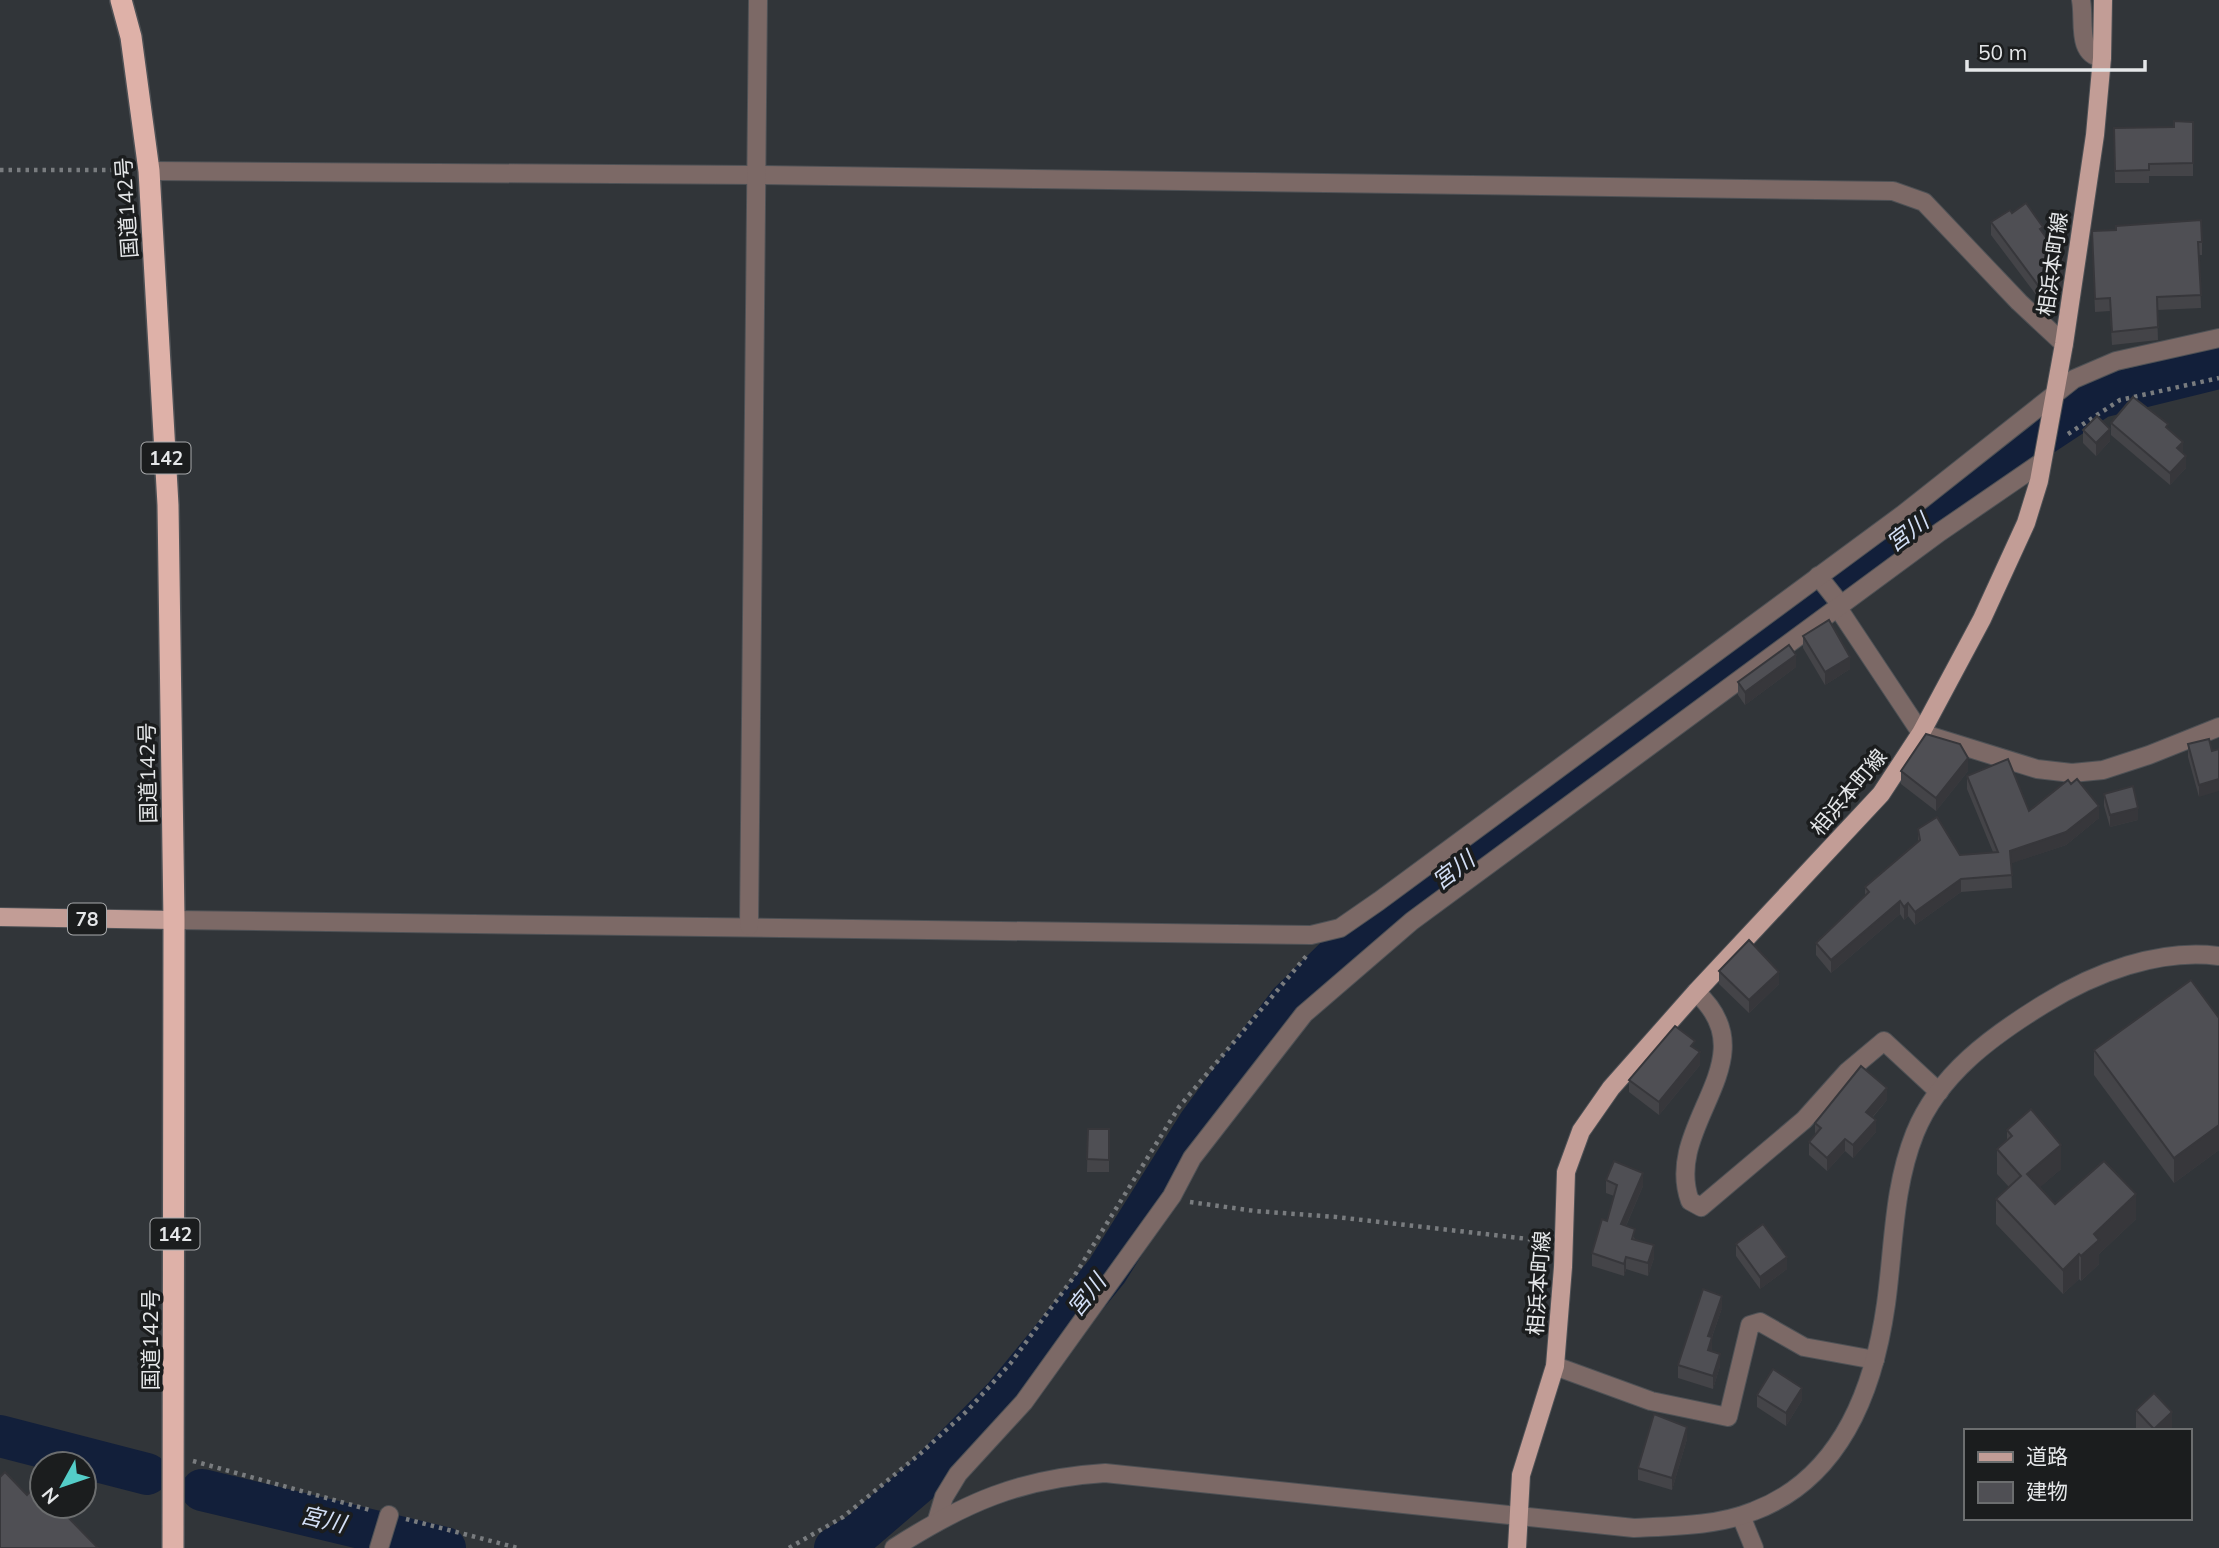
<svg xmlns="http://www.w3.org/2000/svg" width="2219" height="1548" viewBox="0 0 2219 1548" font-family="Mulish,'Noto Sans JP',sans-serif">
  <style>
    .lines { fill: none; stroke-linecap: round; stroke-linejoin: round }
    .river { stroke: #121f3a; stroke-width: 42 }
    .minor-casing { stroke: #4e5155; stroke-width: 20 }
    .major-casing { stroke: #4e5155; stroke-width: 20 }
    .highway-casing { stroke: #4e5155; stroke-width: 24 }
    .path { stroke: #797c7f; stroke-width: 4.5; stroke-dasharray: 3.5 5; stroke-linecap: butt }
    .minor { stroke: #7c6966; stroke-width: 18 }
    .major { stroke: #c29d96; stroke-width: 18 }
    .highway { stroke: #deb1a8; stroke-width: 21 }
    .wall { fill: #444448 }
    .shaded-wall { fill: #37373b }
    .building { fill: #4f4f54; stroke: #37373b; stroke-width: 2 }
    .labels { text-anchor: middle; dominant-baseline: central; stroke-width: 7; stroke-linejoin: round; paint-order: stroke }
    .shield { fill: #1b1d1e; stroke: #a8aaac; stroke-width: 2 }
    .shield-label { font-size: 19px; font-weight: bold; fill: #e5e7e9 }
    .street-label { font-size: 21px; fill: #e5e7e9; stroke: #1b1d1e }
    .water-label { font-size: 23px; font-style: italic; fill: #d3dff6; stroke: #1b1d1e }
  </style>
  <rect width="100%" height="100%" fill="#313539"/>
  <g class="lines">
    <g class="river">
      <polyline points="0,1436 147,1474"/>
      <polyline points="202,1490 445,1548"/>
      <polyline points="835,1548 860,1533 924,1478 1004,1397 1107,1271 1199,1124 1249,1056 1289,1003 1335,958 1482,847 1838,588 2006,459 2100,397 2219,368"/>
    </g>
    <defs>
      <g id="minor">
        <path d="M2081,0c4,21 -5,54 21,58"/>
        <polyline points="149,171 756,175 1893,191 1924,202 2019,302 2064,344"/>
        <polyline points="1818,576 1837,600 1838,608 1921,733 2037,769 2072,773 2103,770 2149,755 2219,727"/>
        <polyline points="174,920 1311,935 1340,928 1379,901 1902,515 2074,379 2116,361 2219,338"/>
        <polyline points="749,926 758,0"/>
        <path d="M1696,992c75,68 -34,132 -6,209l11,6 103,-87 43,-48 37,-31 55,51"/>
        <polyline points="1555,1366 1651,1401 1728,1417 1750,1325 1760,1322 1804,1347 1875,1360"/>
        <polyline points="1741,1516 1754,1548"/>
        <polyline points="937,1520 944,1497 958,1474 1024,1402 1172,1196 1192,1158 1304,1014 1412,921 1940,532 2042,462"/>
        <polyline points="379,1548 389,1515"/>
        <path d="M894,1548c70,-45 127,-70 211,-75l529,55c40,-2 83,-2 120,-17 87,-33 120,-122 132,-207 8,-58 7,-116 29,-171 24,-59 77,-97 129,-129 50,-31 115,-56 175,-48"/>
      </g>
      <g id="major">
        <polyline points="0,917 174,920"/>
        <polyline points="1517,1548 1521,1475 1555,1366 1563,1267 1566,1172 1581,1131 1611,1088 1696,992 1881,794 1921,733 1982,619 2026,523 2039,481 2064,344 2095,135 2102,58 2103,0"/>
      </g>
      <polyline id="highway" points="121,0 131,37 149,171 168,505 174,920 173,1548"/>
    </defs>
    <use href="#minor" class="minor-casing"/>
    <use href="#major" class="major-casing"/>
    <use href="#highway" class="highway-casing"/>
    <g class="path">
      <polyline points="0,170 129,170"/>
      <polyline points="2068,434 2120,400 2219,378"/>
      <polyline points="1190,1202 1255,1211 1336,1217 1546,1241"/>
      <polyline points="193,1461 370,1510"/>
      <polyline points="406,1519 518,1548"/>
      <polyline points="789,1548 843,1517 921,1453 967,1411 1010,1364 1073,1278 1179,1107 1308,954"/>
    </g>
    <use href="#minor" class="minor"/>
    <use href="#major" class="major"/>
    <use href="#highway" class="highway"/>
  </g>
  <g class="wall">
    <polygon points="2193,122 2193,176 2149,176 2149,183 2115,183 2114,128 2174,127"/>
    <polygon points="2012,213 2043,233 2063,274 2061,286 2040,300 1991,235 1991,222"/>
    <polygon points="2092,231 2202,242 2202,255 2199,255 2201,308 2157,310 2158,340 2112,345 2110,311 2095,312"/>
    <polygon points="2111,423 2168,429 2183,453 2186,468 2170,485 2111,435"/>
    <polygon points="2083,430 2110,441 2096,456 2083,443"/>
    <polygon points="1803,636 1850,669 1825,685 1803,648"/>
    <polygon points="1796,667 1745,705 1738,695 1738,682"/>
    <polygon points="2209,739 2199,797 2188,757 2188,744"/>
    <polygon points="1901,771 1968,771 1936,811 1901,784"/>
    <polygon points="1967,776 2029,811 2099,818 2066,845 2011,863 2012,888 1961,892 1915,925 1908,916 1904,920 1900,914 1831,973 1816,955 1816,943 1865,895 1865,887 1918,842 1918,829 1960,855 1993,852 1967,789"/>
    <polygon points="2104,794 2138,820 2110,827 2104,806"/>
    <polygon points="1719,971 1779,984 1749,1013 1719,984"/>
    <polygon points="2219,1018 2219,1150 2174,1183 2094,1075 2094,1050"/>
    <polygon points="1695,1048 1700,1065 1659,1115 1629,1092 1629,1080"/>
    <polygon points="1887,1100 1873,1117 1876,1132 1853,1158 1845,1151 1827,1171 1809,1155 1809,1142 1815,1135 1815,1123"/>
    <polygon points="1088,1129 1109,1129 1109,1172 1087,1172"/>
    <polygon points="2007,1130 2061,1169 2040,1187 2055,1204 2136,1219 2099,1254 2099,1264 2081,1281 2079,1279 2063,1294 1996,1224 1996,1199 2009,1187 1997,1174 1997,1149 2007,1140"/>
    <polygon points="1606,1180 1643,1186 1626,1226 1635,1239 1654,1258 1648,1276 1626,1269 1624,1276 1592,1266 1592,1253 1607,1221 1614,1196 1606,1193"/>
    <polygon points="1736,1244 1787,1269 1760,1289 1736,1256"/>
    <polygon points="1722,1308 1712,1337 1712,1351 1720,1366 1713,1389 1678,1378 1678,1365"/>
    <polygon points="1757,1395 1802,1400 1786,1426 1757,1407"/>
    <polygon points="2136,1410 2172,1431 2136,1431"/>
    <polygon points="1687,1439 1672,1490 1638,1480 1638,1468"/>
  </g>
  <g class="shaded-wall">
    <polygon points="2063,261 2063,274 2061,286 2040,300 2040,288"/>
    <polygon points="2110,429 2110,441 2096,456 2096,443"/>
    <polygon points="2183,442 2183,455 2177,448"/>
    <polygon points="2186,456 2186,468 2170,485 2170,473"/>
    <polygon points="1796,655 1796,667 1745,705 1745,692"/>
    <polygon points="1850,657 1850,669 1825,685 1825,672"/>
    <polygon points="1968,758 1968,771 1936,811 1936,798"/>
    <polygon points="2219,779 2219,791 2199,797 2199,785"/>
    <polygon points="2099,806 2099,818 2066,845 2010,864 2010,851"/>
    <polygon points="2138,808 2138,820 2110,827 2110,815"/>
    <polygon points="1961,879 1961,892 1915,925 1915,912"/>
    <polygon points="1900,901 1900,914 1831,973 1831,960"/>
    <polygon points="1908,903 1908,916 1904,920 1904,907"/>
    <polygon points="1779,972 1779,984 1749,1013 1749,1000"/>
    <polygon points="1700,1052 1700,1065 1659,1115 1659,1102"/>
    <polygon points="1887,1088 1887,1100 1866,1124 1866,1112"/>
    <polygon points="1876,1120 1876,1132 1853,1158 1853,1145"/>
    <polygon points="2219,1125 2219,1150 2174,1183 2174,1158"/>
    <polygon points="1845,1139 1845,1151 1827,1171 1827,1158"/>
    <polygon points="2061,1145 2061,1169 2027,1199 2027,1174"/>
    <polygon points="1643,1173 1643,1186 1621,1237 1621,1224"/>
    <polygon points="2136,1194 2136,1219 2099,1254 2099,1264 2081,1281 2081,1256 2094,1234"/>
    <polygon points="1654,1245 1654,1258 1648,1276 1648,1263"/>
    <polygon points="2079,1254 2079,1279 2063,1294 2063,1270"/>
    <polygon points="1626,1257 1626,1269 1624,1276 1624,1264"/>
    <polygon points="1787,1257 1787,1269 1760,1289 1760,1277"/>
    <polygon points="1722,1296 1722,1308 1708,1348 1708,1336"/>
    <polygon points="1712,1337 1712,1350 1708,1362 1708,1350"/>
    <polygon points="1720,1354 1720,1366 1713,1389 1713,1376"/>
    <polygon points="1802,1388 1802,1400 1786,1426 1786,1413"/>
    <polygon points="2172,1412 2172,1431 2154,1431 2154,1429"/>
    <polygon points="1687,1427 1687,1439 1672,1490 1672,1478"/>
  </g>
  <g class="building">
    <polygon points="2174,121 2193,122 2193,163 2149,164 2149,170 2115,171 2114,128 2174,127"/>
    <polygon points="2026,203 2043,227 2040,229 2063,261 2061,273 2040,288 1991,222 2010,210 2012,213"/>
    <polygon points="2201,220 2202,242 2198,242 2201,295 2157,297 2158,327 2112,332 2110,298 2095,299 2092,231 2116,230 2116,226"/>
    <polygon points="2133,397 2168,424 2166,427 2183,442 2177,448 2186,456 2170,473 2111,423"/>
    <polygon points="2097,416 2110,429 2096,443 2083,430"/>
    <polygon points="1829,620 1850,657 1825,672 1803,636"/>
    <polygon points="1789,645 1796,655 1745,692 1738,682"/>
    <polygon points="1926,734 1960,744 1968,758 1936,798 1901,771"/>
    <polygon points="2209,739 2212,751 2219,749 2219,779 2199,785 2188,744"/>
    <polygon points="2008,759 2029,811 2068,780 2071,784 2077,779 2099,806 2066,832 2010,851 2012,875 1961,879 1915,912 1908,903 1904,907 1900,901 1831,960 1816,943 1869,892 1865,887 1920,840 1918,829 1937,817 1960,855 1998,852 1967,776"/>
    <polygon points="2133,786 2138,808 2110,815 2104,794"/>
    <polygon points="1749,940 1779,972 1749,1000 1719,971"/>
    <polygon points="2191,980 2219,1018 2219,1125 2174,1158 2094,1050"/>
    <polygon points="1675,1026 1695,1041 1691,1046 1700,1052 1659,1102 1629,1080"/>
    <polygon points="1861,1066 1887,1088 1866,1112 1876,1120 1853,1145 1845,1139 1827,1158 1809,1142 1821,1128 1815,1123"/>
    <polygon points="2031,1109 2061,1145 2027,1174 2055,1204 2104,1161 2136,1194 2094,1234 2099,1240 2081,1256 2079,1254 2063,1270 1996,1199 2021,1176 1997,1149 2012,1136 2007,1130"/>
    <polygon points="1088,1129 1109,1129 1109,1160 1087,1159"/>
    <polygon points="1614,1161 1643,1173 1621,1224 1635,1229 1632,1239 1654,1245 1648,1263 1626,1257 1624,1264 1592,1253 1602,1219 1607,1221 1617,1185 1606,1180"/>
    <polygon points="1763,1224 1787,1257 1760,1277 1736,1244"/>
    <polygon points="1703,1289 1722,1296 1708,1336 1712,1337 1708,1350 1720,1354 1713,1376 1678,1365"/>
    <polygon points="1773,1369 1802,1388 1786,1413 1757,1395"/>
    <polygon points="2154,1393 2172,1412 2154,1429 2136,1410"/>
    <polygon points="1654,1414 1687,1427 1672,1478 1638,1468"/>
    <polygon points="5,1472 27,1495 36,1485 42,1491 42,1506 57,1506 98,1548 0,1548 0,1477"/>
  </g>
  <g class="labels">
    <g class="shield">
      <rect x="141.5" y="442.5" width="49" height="31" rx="5"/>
      <rect x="68" y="903.5" width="38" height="31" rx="5"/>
      <rect x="150.5" y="1218.5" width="49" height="31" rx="5"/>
    </g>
    <g class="shield-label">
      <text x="166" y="458">142</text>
      <text x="87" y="919">78</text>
      <text x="175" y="1234">142</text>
    </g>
    <g class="street-label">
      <text transform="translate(126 208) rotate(-94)">国道142号</text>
      <text transform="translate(2052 264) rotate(-82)">相浜本町線</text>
      <text transform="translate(147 773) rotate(-91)">国道142号</text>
      <text transform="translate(1848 792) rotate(-50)">相浜本町線</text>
      <text transform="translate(1538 1283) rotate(-86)">相浜本町線</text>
      <text transform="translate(150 1340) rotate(-90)">国道142号</text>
    </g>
    <g class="water-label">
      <text transform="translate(1907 532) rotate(-37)">宮川</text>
      <text transform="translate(1453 870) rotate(-37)">宮川</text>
      <text transform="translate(1086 1295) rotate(-51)">宮川</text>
      <text transform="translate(323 1519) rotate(13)">宮川</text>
    </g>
  </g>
  <rect x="1964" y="1429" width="228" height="91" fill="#1b1d1e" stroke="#6c6e6f" stroke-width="2"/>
  <rect x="1978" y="1452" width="35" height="10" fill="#c29d96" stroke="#6c6e6f" stroke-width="2"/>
  <text x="2026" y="1464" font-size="21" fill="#e5e7e9">道路</text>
  <rect x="1978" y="1482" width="35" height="21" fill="#4f4f54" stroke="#6c6e6f" stroke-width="2"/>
  <text x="2026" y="1499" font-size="21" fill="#e5e7e9">建物</text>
  <g transform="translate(63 1485) rotate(230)"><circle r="33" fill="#1b1d1e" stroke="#6c6e6f" stroke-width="2"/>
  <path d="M0-5L12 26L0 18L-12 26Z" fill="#54cdc8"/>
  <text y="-10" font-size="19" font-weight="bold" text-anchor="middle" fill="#e5e7e9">N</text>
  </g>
  <path d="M1967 60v10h178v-10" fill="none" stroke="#e5e7e9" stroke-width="3.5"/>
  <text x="1978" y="60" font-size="21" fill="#e5e7e9" stroke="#1b1d1e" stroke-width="5" paint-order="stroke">50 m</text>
</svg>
